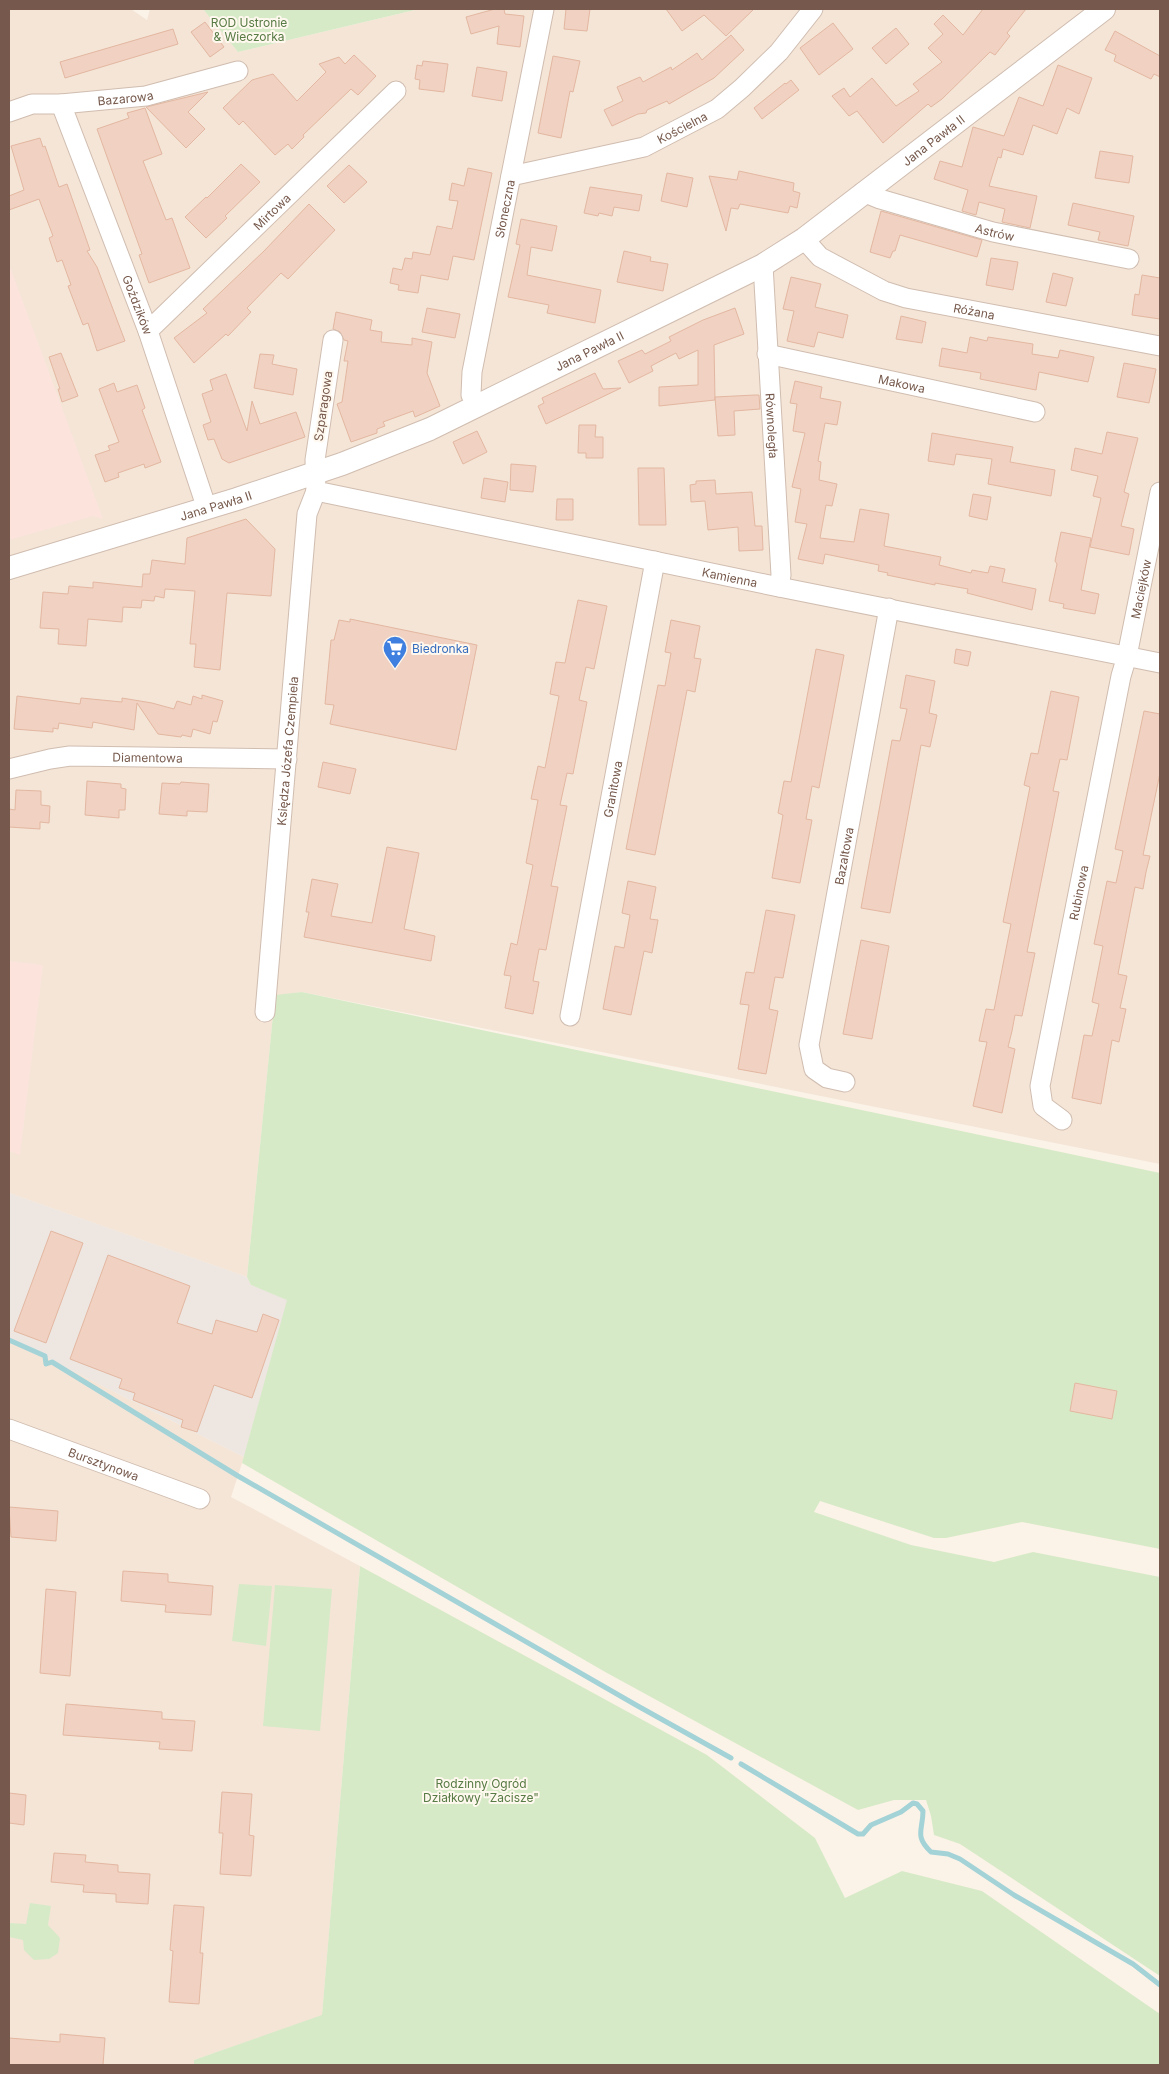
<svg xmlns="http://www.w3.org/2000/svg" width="1169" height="2074" viewBox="0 0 1169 2074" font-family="Inter,sans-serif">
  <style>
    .residential { fill: #f4e5d7 }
    .commercial { fill: #fce4dd }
    .industrial { fill: #ede6e1 }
    .green { fill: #d7eac7 }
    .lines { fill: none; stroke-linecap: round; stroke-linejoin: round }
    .stream { stroke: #a3d2d7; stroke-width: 5 }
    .building { fill: #f1d1c1; stroke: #e3b7a1 }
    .minor-casing { stroke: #d0bdb0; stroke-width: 21 }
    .tertiary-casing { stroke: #d0bdb0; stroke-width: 24 }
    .minor { stroke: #fff; stroke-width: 19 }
    .tertiary { stroke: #fff; stroke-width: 22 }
    .labels { text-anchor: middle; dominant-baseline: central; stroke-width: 4; stroke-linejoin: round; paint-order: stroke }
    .park-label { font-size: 12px; fill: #577b44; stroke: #fff8ef }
    .street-label { font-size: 12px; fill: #76594c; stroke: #fff8ef }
    .shop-label { font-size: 12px; fill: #366cbe; stroke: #fff8ef; text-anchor: start }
  </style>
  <rect width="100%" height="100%" fill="#fcf3e8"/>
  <g class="residential">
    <polygon points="9,9 131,9 147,20 150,9 203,9 238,52 419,9 1160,9 1160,1164 302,992 275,996 247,1277 9,1193"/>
    <polygon points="9,1339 244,1457 231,1497 360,1566 322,2016 194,2060 194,2065 9,2065"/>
  </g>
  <g class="commercial">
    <polygon points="9,264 103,519 93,516 9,540"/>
    <polygon points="9,961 43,965 20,1155 9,1151"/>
  </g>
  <polygon class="industrial" points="9,1193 247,1277 251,1285 288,1299 244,1457 9,1339"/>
  <g class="green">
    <polygon points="203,9 419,9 238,52"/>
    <polygon points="302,992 1160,1173 1160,1549 1022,1522 946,1538 934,1538 820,1501 814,1512 911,1545 994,1562 1033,1552 1160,1577 1160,1976 960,1844 934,1835 931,1816 926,1800 894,1800 858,1810 607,1673 242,1463 287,1300 251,1285 247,1277 275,995"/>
    <polygon points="360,1566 707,1755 815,1838 845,1898 902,1871 982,1891 1160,2014 1160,2065 194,2065 194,2060 322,2015"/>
    <polygon points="239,1584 272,1586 266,1646 232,1641"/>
    <polygon points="275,1585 332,1589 320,1731 263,1726"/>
    <polygon points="30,1903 51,1906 48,1925 60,1938 58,1953 49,1959 34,1960 24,1950 23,1940 9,1937 9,1923 26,1924"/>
  </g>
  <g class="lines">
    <g class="stream">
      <polyline points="9,1340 45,1356 46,1364 52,1362 238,1476 636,1705 731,1758"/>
      <path d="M741,1764l117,70h5l8,-9 30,-13 12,-9 4,1 6,7c0,19 -9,25 8,41l17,2 12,5 54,36 119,69 27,21"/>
    </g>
  </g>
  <g class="building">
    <polygon points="495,9 504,9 505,14 524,16 520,47 497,44 499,26 471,34 466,17"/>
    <polygon points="566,9 590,9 587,31 564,29"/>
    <polygon points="666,9 754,9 726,36 704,15 682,31"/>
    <polygon points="983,9 1026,9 1007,33 1010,36 995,55 990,52 942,99 931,107 928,104 883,143 857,111 849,116 832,96 844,88 850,97 872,78 896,106 919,91 913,84 942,62 928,48 943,34 934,24 943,15 963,35"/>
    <polygon points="205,22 224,47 210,57 191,32"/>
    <polygon points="833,23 853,49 819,75 800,48"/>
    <polygon points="896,28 909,44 886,64 872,48"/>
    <polygon points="173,29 178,44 65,78 60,62"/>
    <polygon points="1115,31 1160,56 1160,77 1154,74 1151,79 1114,61 1116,55 1105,50"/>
    <polygon points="731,35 744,50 714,78 669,104 667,101 647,110 646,113 638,114 612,126 604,110 623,101 617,87 640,77 643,82 671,67 672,70 697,53 702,60"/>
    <polygon points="354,55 376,76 358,95 351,89 303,135 304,137 292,149 288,144 275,155 243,121 239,125 223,108 252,80 273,74 297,101 326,72 319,64 339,57 345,64"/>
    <polygon points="553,56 580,61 573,92 570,91 561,138 538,133"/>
    <polygon points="423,61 448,64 444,92 419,89 420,80 415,79 417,65 422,66"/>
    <polygon points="1058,65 1092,78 1079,114 1067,108 1057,134 1033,125 1023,155 1003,149 1001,158 998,157 989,186 1037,196 1030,228 1002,222 1005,209 979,202 976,215 962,211 968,190 934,179 940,161 962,167 973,127 1004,136 1019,97 1043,106"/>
    <polygon points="477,67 507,72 502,101 472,96"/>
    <polygon points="791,80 799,90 762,119 754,108 785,83 786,84"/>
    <polygon points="208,92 188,112 205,129 186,148 146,107"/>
    <polygon points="145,108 162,154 143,161 166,220 172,218 190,268 149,283 139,255 142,254 97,129 129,118 127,113"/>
    <polygon points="40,138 43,147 45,146 59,187 67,184 90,250 87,251 97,267 125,341 97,351 88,323 83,325 68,286 71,285 62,260 57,262 49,238 53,236 39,199 9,210 9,196 24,190 11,146"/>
    <polygon points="1100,151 1133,156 1129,183 1095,178"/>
    <polygon points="241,164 260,182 225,216 227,218 206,238 185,217 206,197 207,198"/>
    <polygon points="349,165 367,182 344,203 327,186"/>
    <polygon points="468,168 492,173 474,260 453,256 448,280 421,275 418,293 398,290 399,285 390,283 393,268 402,270 405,258 412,259 413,252 430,255 437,226 452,229 458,201 449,200 452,183 464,186"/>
    <polygon points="739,171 794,183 793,191 800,193 797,208 790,206 788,213 740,204 738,209 731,208 726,231 709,176 737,180"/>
    <polygon points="667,173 693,178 687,207 661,201"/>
    <polygon points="590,187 642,195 639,211 614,207 612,216 599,213 598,216 584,213"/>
    <polygon points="1073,203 1134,216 1128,246 1098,240 1100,232 1068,225"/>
    <polygon points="309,204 335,230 288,279 281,273 247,308 251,312 228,336 226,334 194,363 174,338 207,313 203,309 264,251"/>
    <polygon points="881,211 982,240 977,257 900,235 895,251 893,251 890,258 870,252"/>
    <polygon points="521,219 557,226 552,251 531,247 527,275 601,290 595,323 547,313 549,305 508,297 520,245 516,244"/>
    <polygon points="624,251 651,257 650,261 668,264 663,291 617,282"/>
    <polygon points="991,258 1018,262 1013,290 986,285"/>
    <polygon points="1053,273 1073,278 1066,306 1046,302"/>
    <polygon points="1142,275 1160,278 1160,319 1132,315 1135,294 1139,295"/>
    <polygon points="791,277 821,284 815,307 848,315 843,338 818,332 814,347 787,341 794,311 783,309"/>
    <polygon points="427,308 460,314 455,338 422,332"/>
    <polygon points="735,308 744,334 714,345 715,400 659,406 659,387 698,385 698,350 679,359 676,353 651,366 653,371 629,383 618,361 642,350 645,354 671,341 669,337 703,320"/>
    <polygon points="336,312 372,320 370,330 382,332 381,342 412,345 412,338 432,342 427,373 440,406 415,417 413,411 383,422 385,426 377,429 377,433 351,442 337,404 342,402 348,361 344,361 348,341 344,340 340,332 333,329"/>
    <polygon points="901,316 926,322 922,343 896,339"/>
    <polygon points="970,337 987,341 988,337 1033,344 1032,354 1058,358 1060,350 1094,357 1088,382 1039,372 1036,390 980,379 981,373 939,366 942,348 967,353"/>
    <polygon points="61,353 78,396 62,402 58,389 60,389 49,357"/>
    <polygon points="260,354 274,355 272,364 297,369 293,395 254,388"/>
    <polygon points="1124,363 1156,369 1149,403 1117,397"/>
    <polygon points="595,373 603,389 621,388 546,424 538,406 544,403 542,398"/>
    <polygon points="226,374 247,431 252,401 260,424 296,412 305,437 229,463 222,459 214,439 208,440 203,425 211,422 202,394 213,390 210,380"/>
    <polygon points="795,381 822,387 820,398 841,402 837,425 825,423 818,461 821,462 819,480 837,484 832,506 826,505 820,538 854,542 860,509 889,514 884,546 941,557 939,565 971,573 972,570 988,573 990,566 1005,569 1002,582 1036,589 1032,610 967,593 968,589 935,583 935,585 887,575 888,573 878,571 879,565 825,554 823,564 798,559 807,524 795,522 801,489 792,487 805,433 793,431 797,404 790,403"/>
    <polygon points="114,383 117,392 137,385 145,408 142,410 161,462 145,468 144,464 118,473 119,477 105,482 95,455 110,450 108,446 119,442 99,389"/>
    <polygon points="755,395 759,395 760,409 734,411 735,435 718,436 715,397"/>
    <polygon points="579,425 596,425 595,437 603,437 603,458 586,458 586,453 578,453"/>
    <polygon points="477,431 487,452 463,464 453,442"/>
    <polygon points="1107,432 1138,438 1124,492 1129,494 1121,526 1134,529 1129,555 1090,547 1101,498 1093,496 1098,476 1071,470 1075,448 1102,454"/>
    <polygon points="932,433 1013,447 1010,462 1055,470 1051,496 988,484 992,459 956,454 954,465 928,461"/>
    <polygon points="511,464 536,466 533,492 510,490"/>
    <polygon points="638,468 664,468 666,525 639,525"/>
    <polygon points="484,478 508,482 505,502 481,498"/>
    <polygon points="715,480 716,494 752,492 755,526 762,526 763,550 739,551 738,527 708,530 705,501 691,502 690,485 696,484 696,481"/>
    <polygon points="973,494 991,497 987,520 969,516"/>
    <polygon points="557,499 573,499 573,520 556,520"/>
    <polygon points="246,519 275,549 271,596 227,593 220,670 194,667 196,644 190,644 195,591 165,589 164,598 155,596 154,601 142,600 141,608 123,607 122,622 88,619 86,646 58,644 59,629 40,628 43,592 68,594 69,586 93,588 93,582 142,587 143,574 150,574 152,560 185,564 187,538"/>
    <polygon points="1061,532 1091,538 1081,590 1099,594 1095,614 1063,608 1064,604 1049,601 1057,564 1055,561"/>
    <polygon points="578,600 607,606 594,669 586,667 579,700 587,702 573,774 567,773 560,805 567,806 551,886 558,887 546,950 539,949 533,981 539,982 533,1014 505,1008 511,976 504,975 511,943 517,945 533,865 526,863 538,800 531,799 538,766 545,768 559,696 550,694 556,662 565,663"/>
    <polygon points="350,619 477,645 456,750 330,724 334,705 325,704 331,640 334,640 339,620 350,622"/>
    <polygon points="671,620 700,626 694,658 701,659 695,692 687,690 655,855 626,849 658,685 665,686 671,653 665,652"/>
    <polygon points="816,649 844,655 819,788 812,786 806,819 812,820 800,883 772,878 783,815 778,813 784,781 791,782"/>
    <polygon points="956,649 971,652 968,666 954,663"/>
    <polygon points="906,675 935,681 929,713 937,715 930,747 921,745 890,913 861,908 892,740 900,741 907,709 900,708"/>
    <polygon points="1051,691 1079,697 1067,760 1060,759 1053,791 1059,792 1027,952 1035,953 1022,1016 1015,1015 1012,1031 1008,1047 1015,1049 1002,1113 973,1106 987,1042 979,1041 986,1009 994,1010 1011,924 1003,922 1030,787 1024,785 1031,753 1038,754"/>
    <polygon points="202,695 223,701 217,722 213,721 210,734 193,729 191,737 182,735 181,737 158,734 137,703 134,730 93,722 92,728 59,723 58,729 53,728 53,732 14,729 17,696 80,704 81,698 122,702 122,698 152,703 174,709 177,701 191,705 193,696 202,699"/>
    <polygon points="1144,711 1160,714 1160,773 1143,855 1150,856 1146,872 1143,889 1135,887 1118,974 1127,976 1120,1008 1126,1009 1119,1042 1112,1040 1101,1104 1072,1098 1084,1035 1092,1036 1099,1004 1092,1002 1103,946 1094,944 1107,881 1116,883 1123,851 1115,849"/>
    <polygon points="323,762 356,769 350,794 318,787"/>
    <polygon points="87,781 121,784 121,788 126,789 125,810 119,810 119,818 85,815"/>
    <polygon points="181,782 209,784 207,812 187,811 187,816 159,814 162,783 180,784"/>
    <polygon points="16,790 41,791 41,805 50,806 49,823 40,822 40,829 9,827 9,809 15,810"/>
    <polygon points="387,847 419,853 404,929 435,936 431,961 304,937 309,912 306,912 312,879 338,884 331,916 372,923"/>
    <polygon points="628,881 656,887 650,919 658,920 652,953 644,951 631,1015 603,1009 615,946 624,948 630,915 622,913"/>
    <polygon points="766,910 795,915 783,978 775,977 769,1009 778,1011 766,1074 738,1069 749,1005 740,1004 746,972 754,973"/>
    <polygon points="861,940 889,946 872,1039 843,1034"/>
    <polygon points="51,1231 83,1243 46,1343 14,1331"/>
    <polygon points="108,1255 190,1286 177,1323 212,1334 216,1320 257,1332 263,1314 279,1320 252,1398 214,1385 197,1432 181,1427 183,1420 133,1400 135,1393 119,1388 122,1379 70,1359"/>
    <polygon points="1075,1383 1117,1391 1112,1419 1070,1411"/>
    <polygon points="9,1507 58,1511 56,1541 11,1537"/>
    <polygon points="123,1571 168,1574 168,1582 213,1586 211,1615 165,1612 166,1605 121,1601"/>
    <polygon points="46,1589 76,1592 70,1676 40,1673"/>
    <polygon points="66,1704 162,1712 162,1719 195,1721 192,1751 159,1749 160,1742 63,1735"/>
    <polygon points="222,1792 252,1794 249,1835 254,1836 251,1876 220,1874 223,1833 219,1833"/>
    <polygon points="9,1793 26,1795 24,1825 9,1823"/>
    <polygon points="54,1853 86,1855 85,1862 118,1865 118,1872 150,1874 148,1904 116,1902 116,1894 83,1892 84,1885 51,1882"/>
    <polygon points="174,1905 204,1907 200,1953 203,1953 199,2004 169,2002 173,1951 170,1950"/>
    <polygon points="60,2034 105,2038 103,2065 9,2065 9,2038 60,2042"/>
  </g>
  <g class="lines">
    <defs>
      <g id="minor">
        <path id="s1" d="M61,104l87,227 59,178"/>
        <path id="s2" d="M9,112l23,-8h29l85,-8 92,-25"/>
        <path id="s3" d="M511,176l133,-29 73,-38 25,-21 37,-36 34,-43"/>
        <path id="s4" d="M863,192l17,7 113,33 136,27"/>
        <path id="s5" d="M804,239l16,18 64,34 22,7 254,48"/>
        <path id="s6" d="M763,265l18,310 -2,12"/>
        <path id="s7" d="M148,331l248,-240"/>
        <path id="s8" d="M333,340l-18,120 1,31 463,96 381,76"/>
        <path id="s9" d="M767,354l268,58"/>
        <path id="s10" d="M477,406l-6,-11 1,-23 72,-363"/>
        <path id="s11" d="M9,769l41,-10 20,-3 217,3"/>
        <path id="s12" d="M265,1012l42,-498 9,-23"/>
        <path id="s13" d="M570,1016l85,-455"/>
        <path id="s14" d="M845,1082l-18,-4 -13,-9 -5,-24 80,-437"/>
        <path id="s15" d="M1062,1120l-19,-14 -3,-20 81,-410 6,-20 33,-164"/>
        <path id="s16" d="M9,1429l191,70"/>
      </g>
      <g id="tertiary">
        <path id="s17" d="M9,568l228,-69 105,-35 88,-35 333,-164 41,-26 300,-230"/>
      </g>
    </defs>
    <use href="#minor" class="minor-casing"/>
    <use href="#tertiary" class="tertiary-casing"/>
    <use href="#minor" class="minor"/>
    <use href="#tertiary" class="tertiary"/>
  </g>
  <defs>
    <symbol id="supermarket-pin" viewBox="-11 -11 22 30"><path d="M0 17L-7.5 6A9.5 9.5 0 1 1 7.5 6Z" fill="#3f7fe0" stroke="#fff8ef"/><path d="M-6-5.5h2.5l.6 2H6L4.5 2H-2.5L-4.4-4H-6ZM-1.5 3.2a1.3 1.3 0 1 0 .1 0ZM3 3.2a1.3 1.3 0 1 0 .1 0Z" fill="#fff"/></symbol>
  </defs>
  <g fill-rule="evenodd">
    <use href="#supermarket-pin" x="381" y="634" width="28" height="38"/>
  </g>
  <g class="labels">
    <g class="park-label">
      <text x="249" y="22">ROD Ustronie<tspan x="249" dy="14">&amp; Wieczorka</tspan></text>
      <text x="481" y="1783">Rodzinny Ogród<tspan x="481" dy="14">Działkowy "Zacisze"</tspan></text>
    </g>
    <g class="street-label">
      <text stroke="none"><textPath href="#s2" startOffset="118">Bazarowa</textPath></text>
      <text stroke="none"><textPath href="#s3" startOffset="179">Kościelna</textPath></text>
      <text stroke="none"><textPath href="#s17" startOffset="1026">Jana Pawła II</textPath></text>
      <text stroke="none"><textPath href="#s10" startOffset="202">Słoneczna</textPath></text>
      <text stroke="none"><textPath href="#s7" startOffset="172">Mirtowa</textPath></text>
      <text stroke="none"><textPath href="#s4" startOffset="138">Astrów</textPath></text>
      <text stroke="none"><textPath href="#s1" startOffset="215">Goździków</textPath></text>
      <text stroke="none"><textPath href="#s5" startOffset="189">Różana</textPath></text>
      <text stroke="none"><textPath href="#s17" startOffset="621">Jana Pawła II</textPath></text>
      <text stroke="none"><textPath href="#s9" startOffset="138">Makowa</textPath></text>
      <text transform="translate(323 406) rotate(-82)">Szparagowa</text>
      <text stroke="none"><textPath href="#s6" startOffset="161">Równoległa</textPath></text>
      <text stroke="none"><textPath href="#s17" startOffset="216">Jana Pawła II</textPath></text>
      <text stroke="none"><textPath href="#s8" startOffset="575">Kamienna</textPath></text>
      <text stroke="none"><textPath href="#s15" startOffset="551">Maciejków</textPath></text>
      <text stroke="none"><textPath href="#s12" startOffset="262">Księdza Józefa Czempiela</textPath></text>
      <text stroke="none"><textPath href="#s11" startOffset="140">Diamentowa</textPath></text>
      <text stroke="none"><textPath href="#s13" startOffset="231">Granitowa</textPath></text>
      <text stroke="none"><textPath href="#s14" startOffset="251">Bazaltowa</textPath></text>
      <text stroke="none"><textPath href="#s15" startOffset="241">Rubinowa</textPath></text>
      <text stroke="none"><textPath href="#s16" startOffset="101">Bursztynowa</textPath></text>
    </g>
    <g class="shop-label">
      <text x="412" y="648">Biedronka</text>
    </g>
  </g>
  <rect width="1169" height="2074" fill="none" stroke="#76594c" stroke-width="20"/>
</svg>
